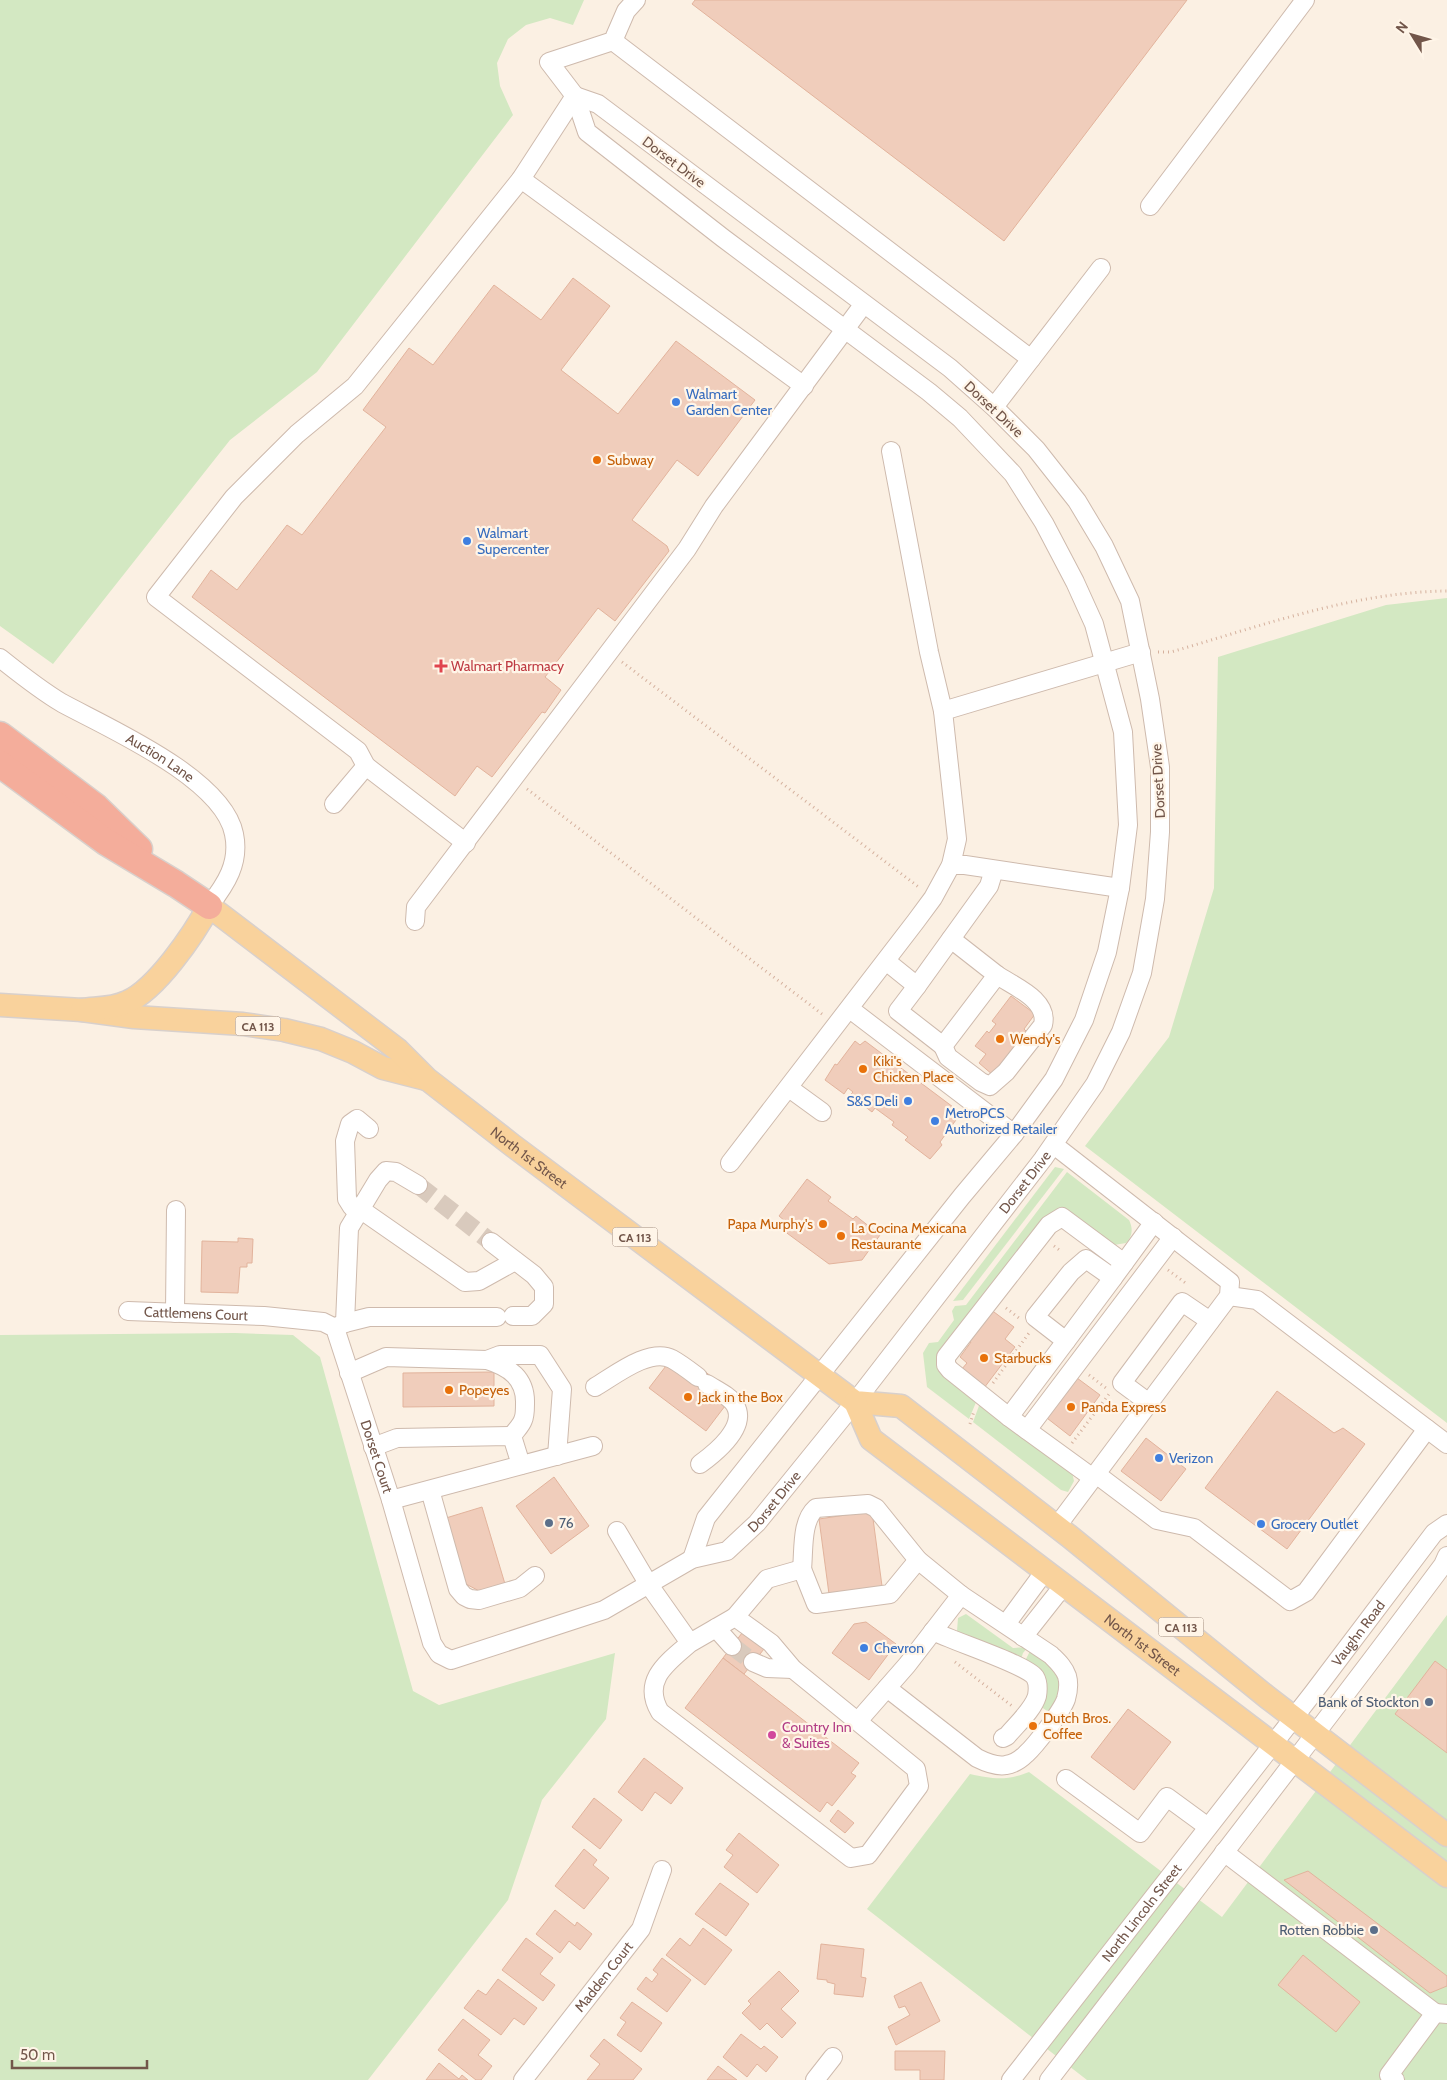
<svg xmlns="http://www.w3.org/2000/svg" width="1447" height="2080" viewBox="0 0 1447 2080" font-family="Cabin,sans-serif">
  <style>
    .green { fill: #d3e8c2 }
    .building { fill: #f0cdbb; stroke: #e2b39c }
    .lines { fill: none; stroke-linecap: round; stroke-linejoin: round }
    .minor-tunnel { stroke: #d9cabd; stroke-width: 18; stroke-dasharray: 18 9; stroke-linecap: butt }
    .minor-casing { stroke: #cebaad; stroke-width: 20 }
    .major-casing { stroke: #d8d0cc; stroke-width: 25 }
    .highway-casing { stroke: #d8d0cc; stroke-width: 29 }
    .path { stroke: #d5b19e; stroke-width: 3; stroke-dasharray: 1 4; stroke-linecap: butt }
    .minor { stroke: #fff; stroke-width: 18 }
    .major { stroke: #f9d29c; stroke-width: 22 }
    .highway { stroke: #f4ad9b; stroke-width: 26 }
    .shop-dot { fill: #3f7fe0; stroke: #fff5e8; stroke-width: 2 }
    .food-dot { fill: #e8710a; stroke: #fff5e8; stroke-width: 2 }
    .health-dot { fill: #e0444e; stroke: #fff5e8; stroke-width: 2 }
    .service-dot { fill: #5c6f8a; stroke: #fff5e8; stroke-width: 2 }
    .hotel-dot { fill: #d1479c; stroke: #fff5e8; stroke-width: 2 }
    .labels { text-anchor: middle; dominant-baseline: central; stroke-width: 4.5; stroke-linejoin: round; paint-order: stroke }
    .shield { fill: #fff5e8; stroke: #9c8679; stroke-width: 1 }
    .shield-label { font-size: 12px; font-weight: bold; fill: #72564a }
    .street-label { font-size: 14px; fill: #72564a; stroke: #fff5e8 }
    .shop-label { font-size: 14px; fill: #366cbe; stroke: #fff5e8; text-anchor: start }
    .food-label { font-size: 14px; fill: #c56008; stroke: #fff5e8; text-anchor: start }
    .health-label { font-size: 14px; fill: #be3a42; stroke: #fff5e8; text-anchor: start }
    .service-label { font-size: 14px; fill: #4e5e75; stroke: #fff5e8; text-anchor: end }
    .hotel-label { font-size: 14px; fill: #b23c85; stroke: #fff5e8; text-anchor: start }
  </style>
  <rect width="100%" height="100%" fill="#fbf0e3"/>
  <g class="green">
    <polygon points="0,0 584,0 573,25 550,18 526,25 508,39 497,63 500,86 513,115 317,372 230,440 53,664 0,626"/>
    <polygon points="1447,598 1447,1423 1085,1146 1169,1037 1214,888 1218,657 1386,605"/>
    <polygon points="1055,1167 1064,1169 963,1300 953,1301"/>
    <path d="M1067,1172l62,48c4,8 4,16 -3,23l-12,2 -44,-31 -128,140 35,46 -8,19 -42,-32 -4,-34 6,-10 9,-1 16,-22 -2,-9 3,-5 11,-1z"/>
    <polygon points="235,1333 293,1335 320,1357 413,1691 439,1705 615,1653 606,1719 542,1800 508,1900 368,2080 0,2080 0,1335"/>
    <polygon points="980,1403 1072,1472 1074,1481 1068,1492 1061,1490 973,1422"/>
    <polygon points="966,1614 1013,1648 1028,1647 1023,1653 1020,1662 960,1637 957,1631 958,1618"/>
    <path d="M1447,1615v465h-360l-220,-171 103,-135c23,5 36,7 59,-2l193,145z"/>
    <path d="M1031,1649c13,10 31,21 30,39 -1,8 -8,18 -11,25l-10,-7 -16,-43z"/>
  </g>
  <g class="building">
    <polygon points="695,0 1187,0 1004,241 692,4"/>
    <polygon points="573,278 610,306 561,370 618,414 676,341 755,400 698,476 677,460 632,520 667,546 669,551 615,621 598,608 545,677 561,690 545,713 542,712 492,777 477,766 455,796 192,597 211,570 237,590 287,525 302,535 386,427 363,410 409,348 433,365 494,285 541,320"/>
    <polygon points="1011,996 1035,1014 1024,1029 1026,1031 993,1075 979,1063 986,1054 975,1046 987,1031 989,1033 996,1024 992,1021"/>
    <polygon points="855,1041 860,1045 865,1041 961,1113 940,1142 942,1145 930,1159 905,1140 908,1137 892,1125 894,1122 875,1108 872,1112 850,1095 853,1092 848,1088 844,1094 825,1080 835,1064 837,1065"/>
    <polygon points="807,1179 831,1197 828,1201 853,1219 856,1216 880,1235 862,1260 829,1264 780,1228 785,1221 779,1216"/>
    <polygon points="238,1238 253,1239 252,1263 247,1263 247,1267 240,1267 238,1293 201,1292 202,1241 238,1242"/>
    <polygon points="990,1309 1014,1327 1005,1339 1015,1347 984,1388 961,1370 967,1363 960,1357 971,1342 967,1339"/>
    <polygon points="669,1362 703,1370 712,1377 704,1389 725,1406 706,1431 649,1388"/>
    <polygon points="494,1372 494,1406 403,1407 403,1373"/>
    <polygon points="1073,1375 1100,1395 1070,1436 1043,1415"/>
    <polygon points="1277,1391 1334,1433 1343,1428 1365,1444 1287,1549 1205,1488"/>
    <polygon points="1146,1438 1186,1469 1161,1501 1121,1471"/>
    <polygon points="554,1477 589,1526 551,1554 516,1506"/>
    <polygon points="482,1507 505,1584 481,1592 466,1584 446,1518"/>
    <polygon points="872,1511 882,1586 829,1594 819,1519"/>
    <polygon points="866,1622 896,1644 869,1680 832,1653 854,1624"/>
    <polygon points="742,1633 764,1649 744,1674 723,1658"/>
    <polygon points="723,1658 859,1763 851,1773 856,1776 832,1806 827,1802 820,1812 685,1708"/>
    <polygon points="1435,1661 1447,1670 1447,1753 1395,1714"/>
    <polygon points="1128,1709 1171,1742 1134,1790 1091,1757"/>
    <polygon points="644,1758 683,1788 671,1804 655,1792 642,1811 618,1792"/>
    <polygon points="594,1798 622,1820 600,1849 572,1827"/>
    <polygon points="838,1810 854,1823 845,1833 830,1821"/>
    <polygon points="739,1833 779,1865 757,1893 724,1867 733,1855 726,1850"/>
    <polygon points="584,1849 597,1860 593,1865 609,1878 584,1909 555,1886"/>
    <polygon points="1308,1871 1447,1976 1447,1986 1430,1993 1284,1880"/>
    <polygon points="720,1883 749,1904 726,1936 695,1914"/>
    <polygon points="555,1910 575,1926 577,1922 592,1934 580,1950 569,1941 560,1953 536,1934"/>
    <polygon points="703,1928 732,1950 705,1985 666,1955 680,1938 690,1946"/>
    <polygon points="526,1938 553,1958 540,1974 555,1985 543,2001 502,1970"/>
    <polygon points="821,1944 864,1949 861,1977 866,1978 863,1997 834,1994 835,1984 827,1982 827,1980 817,1979"/>
    <polygon points="1303,1955 1360,2002 1336,2032 1278,1985"/>
    <polygon points="662,1958 691,1980 667,2012 637,1989 646,1977 652,1982 658,1974 653,1970"/>
    <polygon points="779,1971 799,1991 781,2009 796,2023 782,2038 767,2023 760,2030 742,2013 751,2004 748,2001"/>
    <polygon points="498,1979 537,2008 524,2025 514,2018 501,2035 464,2008 478,1990 486,1995"/>
    <polygon points="921,1982 940,2021 896,2045 888,2027 910,2015 905,2006 899,2008 894,1996"/>
    <polygon points="632,2002 662,2023 641,2052 617,2035 626,2022 620,2018"/>
    <polygon points="463,2019 490,2040 478,2055 492,2066 481,2080 476,2080 438,2050"/>
    <polygon points="741,2034 761,2049 764,2046 778,2057 766,2072 757,2064 747,2077 723,2057"/>
    <polygon points="604,2039 642,2069 633,2080 587,2080 600,2064 590,2056"/>
    <polygon points="895,2051 945,2051 944,2080 920,2080 920,2070 895,2070"/>
    <polygon points="439,2063 459,2079 462,2075 468,2080 426,2080"/>
    <polygon points="718,2066 737,2080 707,2080"/>
  </g>
  <g class="lines">
    <g class="minor-tunnel">
      <polyline points="418,1185 491,1242"/>
      <polyline points="732,1646 753,1662"/>
    </g>
    <defs>
      <g id="minor">
        <polyline points="636,0 626,11 613,41 549,62 575,96 587,132 723,238 929,392 960,418 1013,474 1044,523 1075,582 1094,624 1123,732 1128,825 1120,888 1107,952 1084,1020 1054,1079 1014,1134 962,1196 706,1518 692,1559"/>
        <polyline points="613,41 1031,359"/>
        <polyline points="521,179 804,386"/>
        <polyline points="1150,206 1305,0"/>
        <polyline points="994,407 1101,268"/>
        <path id="s1" d="M0,658c20,16 40,32 62,45 46,25 161,75 172,131 6,29 -8,50 -25,72"/>
        <polyline points="943,711 1141,652"/>
        <polyline points="334,804 366,766"/>
        <polyline points="466,843 366,766 358,751 156,597 234,497 297,434 355,386 521,179 575,96"/>
        <polyline points="951,865 965,865 1120,888"/>
        <polyline points="415,921 416,907 687,549 714,506 863,305"/>
        <polyline points="886,961 917,986 989,886 994,870"/>
        <polyline points="917,986 898,1011 943,1046 997,975 951,939"/>
        <polyline points="850,1009 1014,1134"/>
        <path d="M943,1046l5,11 33,25 9,4 16,-14 37,-47c6,-25 -28,-38 -46,-50"/>
        <polyline points="789,1088 822,1112"/>
        <polyline points="369,1129 357,1119 350,1124 345,1141 347,1199 352,1207 360,1209 465,1282 479,1281 515,1261"/>
        <polyline points="1054,1145 1230,1282 1229,1296 1057,1526"/>
        <polyline points="730,1163 916,921 933,898 951,865 957,839 943,711 929,652 891,451"/>
        <polyline points="491,1242 534,1275 544,1287 544,1304 532,1316 513,1316"/>
        <polyline points="1229,1296 1257,1300 1447,1444"/>
        <path id="s2" d="M128,1311l136,5 59,6 12,6 56,172 41,143 7,11 12,6 153,-50 88,-51 35,-8 30,-28 98,-121 188,-243 52,-75 26,-52 21,-59 13,-74 5,-67v-65l-10,-68 -20,-98 -26,-55 -27,-45 -41,-52 -42,-42 -44,-39 -352,-264 -23,-8"/>
        <polyline points="175,1313 176,1210"/>
        <polyline points="345,1323 349,1228 378,1180 386,1171 396,1172 418,1185"/>
        <polyline points="336,1327 345,1323 369,1317 497,1317"/>
        <polyline points="1066,1341 1113,1278"/>
        <path d="M487,1360c22,7 39,18 38,44 0,5 0,12 -2,16 -2,6 -8,11 -11,16"/>
        <polyline points="349,1373 386,1357 487,1360 500,1355 540,1355 562,1389 557,1456"/>
        <path d="M595,1387c19,-11 55,-40 77,-28 9,5 18,12 26,18"/>
        <polyline points="1149,1403 1122,1383 1182,1302 1210,1321"/>
        <polyline points="1009,1417 1066,1341 1035,1317 1071,1272 1086,1259 1113,1278 1154,1222"/>
        <polyline points="1027,1430 1173,1237"/>
        <polyline points="373,1447 397,1438 512,1436 521,1465"/>
        <path d="M700,1464c15,-11 48,-37 35,-59 -5,-9 -19,-15 -28,-21"/>
        <polyline points="1096,1474 1157,1520 1194,1528 1290,1601 1306,1592 1427,1429"/>
        <polyline points="1093,1478 1009,1417 950,1370 946,1365 946,1357 1049,1225 1062,1217 1124,1263"/>
        <polyline points="430,1490 458,1589 464,1596 470,1599 479,1600 520,1588 535,1576"/>
        <polyline points="391,1500 593,1446"/>
        <path d="M617,1531l32,54 41,58c-22,19 -49,37 -30,69l191,146 17,-3 51,-69 -3,-17 -123,-100 -22,-26 -36,-26 -45,26"/>
        <path d="M802,1569c2,-19 -1,-48 14,-61l52,-4 8,4 42,52"/>
        <path d="M735,1617l32,-38 35,-10 14,35 74,-10 28,-34 43,35 90,60c6,6 13,12 16,21 2,7 1,16 -1,23 -4,12 -30,46 -40,55 -6,6 -13,10 -20,11 -10,2 -21,-3 -29,-7l-90,-70"/>
        <polyline points="1006,1624 1045,1571"/>
        <polyline points="716,1628 732,1646"/>
        <path d="M933,1631c19,10 92,33 102,46 3,5 3,13 2,19 -4,14 -21,29 -30,40l-4,2"/>
        <polyline points="1023,1637 1064,1585"/>
        <polyline points="753,1662 767,1668 793,1669"/>
        <polyline points="858,1721 907,1665 961,1595"/>
        <polyline points="1066,1779 1140,1833 1167,1797 1208,1827"/>
        <polyline points="1224,1852 1435,2013"/>
        <path id="s3" d="M523,2080l118,-151 21,-59"/>
        <polyline points="815,2080 833,2057"/>
        <path id="s4" d="M1011,2080l302,-387 121,-160 13,-9"/>
        <path d="M1049,2080c132,-172 265,-342 394,-515l4,-9"/>
        <polyline points="1395,2080 1389,2075 1435,2013 1447,2014"/>
      </g>
      <g id="major">
        <polyline points="0,1005 82,1010 134,1017 243,1024 284,1030 321,1039 353,1052 383,1068 426,1079"/>
        <path id="s5" d="M82,1010c15,-2 31,-1 45,-8 29,-12 67,-68 82,-96l189,144 29,29 85,66 343,257 46,4 168,130 198,161 180,138"/>
        <path id="s6" d="M855,1402l16,37 576,437"/>
      </g>
      <g id="highway">
        <polyline points="0,735 96,807 139,849"/>
        <polyline points="0,764 106,842 176,884 209,906"/>
      </g>
    </defs>
    <use href="#minor" class="minor-casing"/>
    <use href="#major" class="major-casing"/>
    <use href="#highway" class="highway-casing"/>
    <g class="path">
      <path d="M1158,652h13c90,-26 182,-60 276,-61"/>
      <polyline points="622,662 920,888"/>
      <polyline points="527,789 822,1014"/>
      <polyline points="1054,1246 1062,1252"/>
      <polyline points="1168,1270 1187,1284"/>
      <polyline points="1006,1308 1019,1318"/>
      <polyline points="1089,1375 1106,1388"/>
      <polyline points="993,1383 1029,1333"/>
      <polyline points="970,1424 974,1411"/>
      <polyline points="1072,1443 1109,1394"/>
      <polyline points="955,1662 1012,1706"/>
    </g>
    <use href="#minor" class="minor"/>
    <use href="#major" class="major"/>
    <use href="#highway" class="highway"/>
  </g>
  <g class="shop-dot">
    <circle cx="676" cy="402" r="5"/>
    <circle cx="467" cy="541" r="5"/>
    <circle cx="908" cy="1101" r="5"/>
    <circle cx="935" cy="1121" r="5"/>
    <circle cx="1159" cy="1458" r="5"/>
    <circle cx="1261" cy="1524" r="5"/>
    <circle cx="864" cy="1648" r="5"/>
  </g>
  <g class="food-dot">
    <circle cx="597" cy="460" r="5"/>
    <circle cx="1000" cy="1039" r="5"/>
    <circle cx="863" cy="1069" r="5"/>
    <circle cx="823" cy="1224" r="5"/>
    <circle cx="841" cy="1236" r="5"/>
    <circle cx="984" cy="1358" r="5"/>
    <circle cx="449" cy="1390" r="5"/>
    <circle cx="688" cy="1397" r="5"/>
    <circle cx="1071" cy="1407" r="5"/>
    <circle cx="1033" cy="1726" r="5"/>
  </g>
  <path class="health-dot" d="M438.5 658.5h5v5h5v5h-5v5h-5v-5h-5v-5h5z"/>
  <g class="service-dot">
    <circle cx="549" cy="1523" r="5"/>
    <circle cx="1429" cy="1702" r="5"/>
    <circle cx="1374" cy="1930" r="5"/>
  </g>
  <circle class="hotel-dot" cx="772" cy="1735" r="5"/>
  <g class="labels">
    <g class="shield">
      <rect x="235.5" y="1016.5" width="45" height="19" rx="4"/>
      <rect x="612.5" y="1227.5" width="45" height="19" rx="4"/>
      <rect x="1158.5" y="1617.5" width="45" height="19" rx="4"/>
    </g>
    <g class="shield-label">
      <text x="258" y="1026">CA 113</text>
      <text x="635" y="1237">CA 113</text>
      <text x="1181" y="1627">CA 113</text>
    </g>
    <g class="street-label">
      <text transform="translate(674 162) rotate(37)">Dorset Drive</text>
      <text transform="translate(994 409) rotate(43)">Dorset Drive</text>
      <text stroke="none"><textPath href="#s1" startOffset="189">Auction Lane</textPath></text>
      <text transform="translate(1158 781) rotate(-93)">Dorset Drive</text>
      <text stroke="none"><textPath href="#s5" startOffset="581">North 1st Street</textPath></text>
      <text stroke="none"><textPath href="#s2" startOffset="1338">Dorset Drive</textPath></text>
      <text stroke="none"><textPath href="#s2" startOffset="68">Cattlemens Court</textPath></text>
      <text stroke="none"><textPath href="#s2" startOffset="344">Dorset Court</textPath></text>
      <text stroke="none"><textPath href="#s2" startOffset="932">Dorset Drive</textPath></text>
      <text stroke="none"><textPath href="#s4" startOffset="566">Vaughn Road</textPath></text>
      <text stroke="none"><textPath href="#s6" startOffset="381">North 1st Street</textPath></text>
      <text stroke="none"><textPath href="#s4" startOffset="212">North Lincoln Street</textPath></text>
      <text stroke="none"><textPath href="#s3" startOffset="131">Madden Court</textPath></text>
    </g>
    <g class="shop-label">
      <text x="686" y="394">Walmart<tspan x="686" dy="16">Garden Center</tspan></text>
      <text x="477" y="533">Walmart<tspan x="477" dy="16">Supercenter</tspan></text>
      <text x="898" y="1101" text-anchor="end">S&amp;S Deli</text>
      <text x="945" y="1113">MetroPCS<tspan x="945" dy="16">Authorized Retailer</tspan></text>
      <text x="1169" y="1458">Verizon</text>
      <text x="1271" y="1524">Grocery Outlet</text>
      <text x="874" y="1648">Chevron</text>
    </g>
    <g class="food-label">
      <text x="607" y="460">Subway</text>
      <text x="1010" y="1039">Wendy's</text>
      <text x="873" y="1061">Kiki's<tspan x="873" dy="16">Chicken Place</tspan></text>
      <text x="813" y="1224" text-anchor="end">Papa Murphy's</text>
      <text x="851" y="1228">La Cocina Mexicana<tspan x="851" dy="16">Restaurante</tspan></text>
      <text x="994" y="1358">Starbucks</text>
      <text x="459" y="1390">Popeyes</text>
      <text x="698" y="1397">Jack in the Box</text>
      <text x="1081" y="1407">Panda Express</text>
      <text x="1043" y="1718">Dutch Bros.<tspan x="1043" dy="16">Coffee</tspan></text>
    </g>
    <g class="health-label">
      <text x="451" y="666">Walmart Pharmacy</text>
    </g>
    <g class="service-label">
      <text x="559" y="1523" text-anchor="start">76</text>
      <text x="1419" y="1702">Bank of Stockton</text>
      <text x="1364" y="1930">Rotten Robbie</text>
    </g>
    <g class="hotel-label">
      <text x="782" y="1727">Country Inn<tspan x="782" dy="16">&amp; Suites</tspan></text>
    </g>
  </g>
  <g transform="translate(1412 35) rotate(307)" stroke="#fff5e8" stroke-width="4" paint-order="stroke">
  <path d="M0-4L9 19L0 12L-9 19Z" fill="#72564a"/>
  <text y="-8" font-size="14" font-weight="bold" text-anchor="middle" fill="#72564a">N</text>
  </g>
  <path d="M12 2060v8h135v-8" fill="none" stroke="#72564a" stroke-width="2.5"/>
  <text x="20" y="2060" font-size="15" fill="#72564a" stroke="#fff5e8" stroke-width="4" paint-order="stroke">50 m</text>
</svg>
